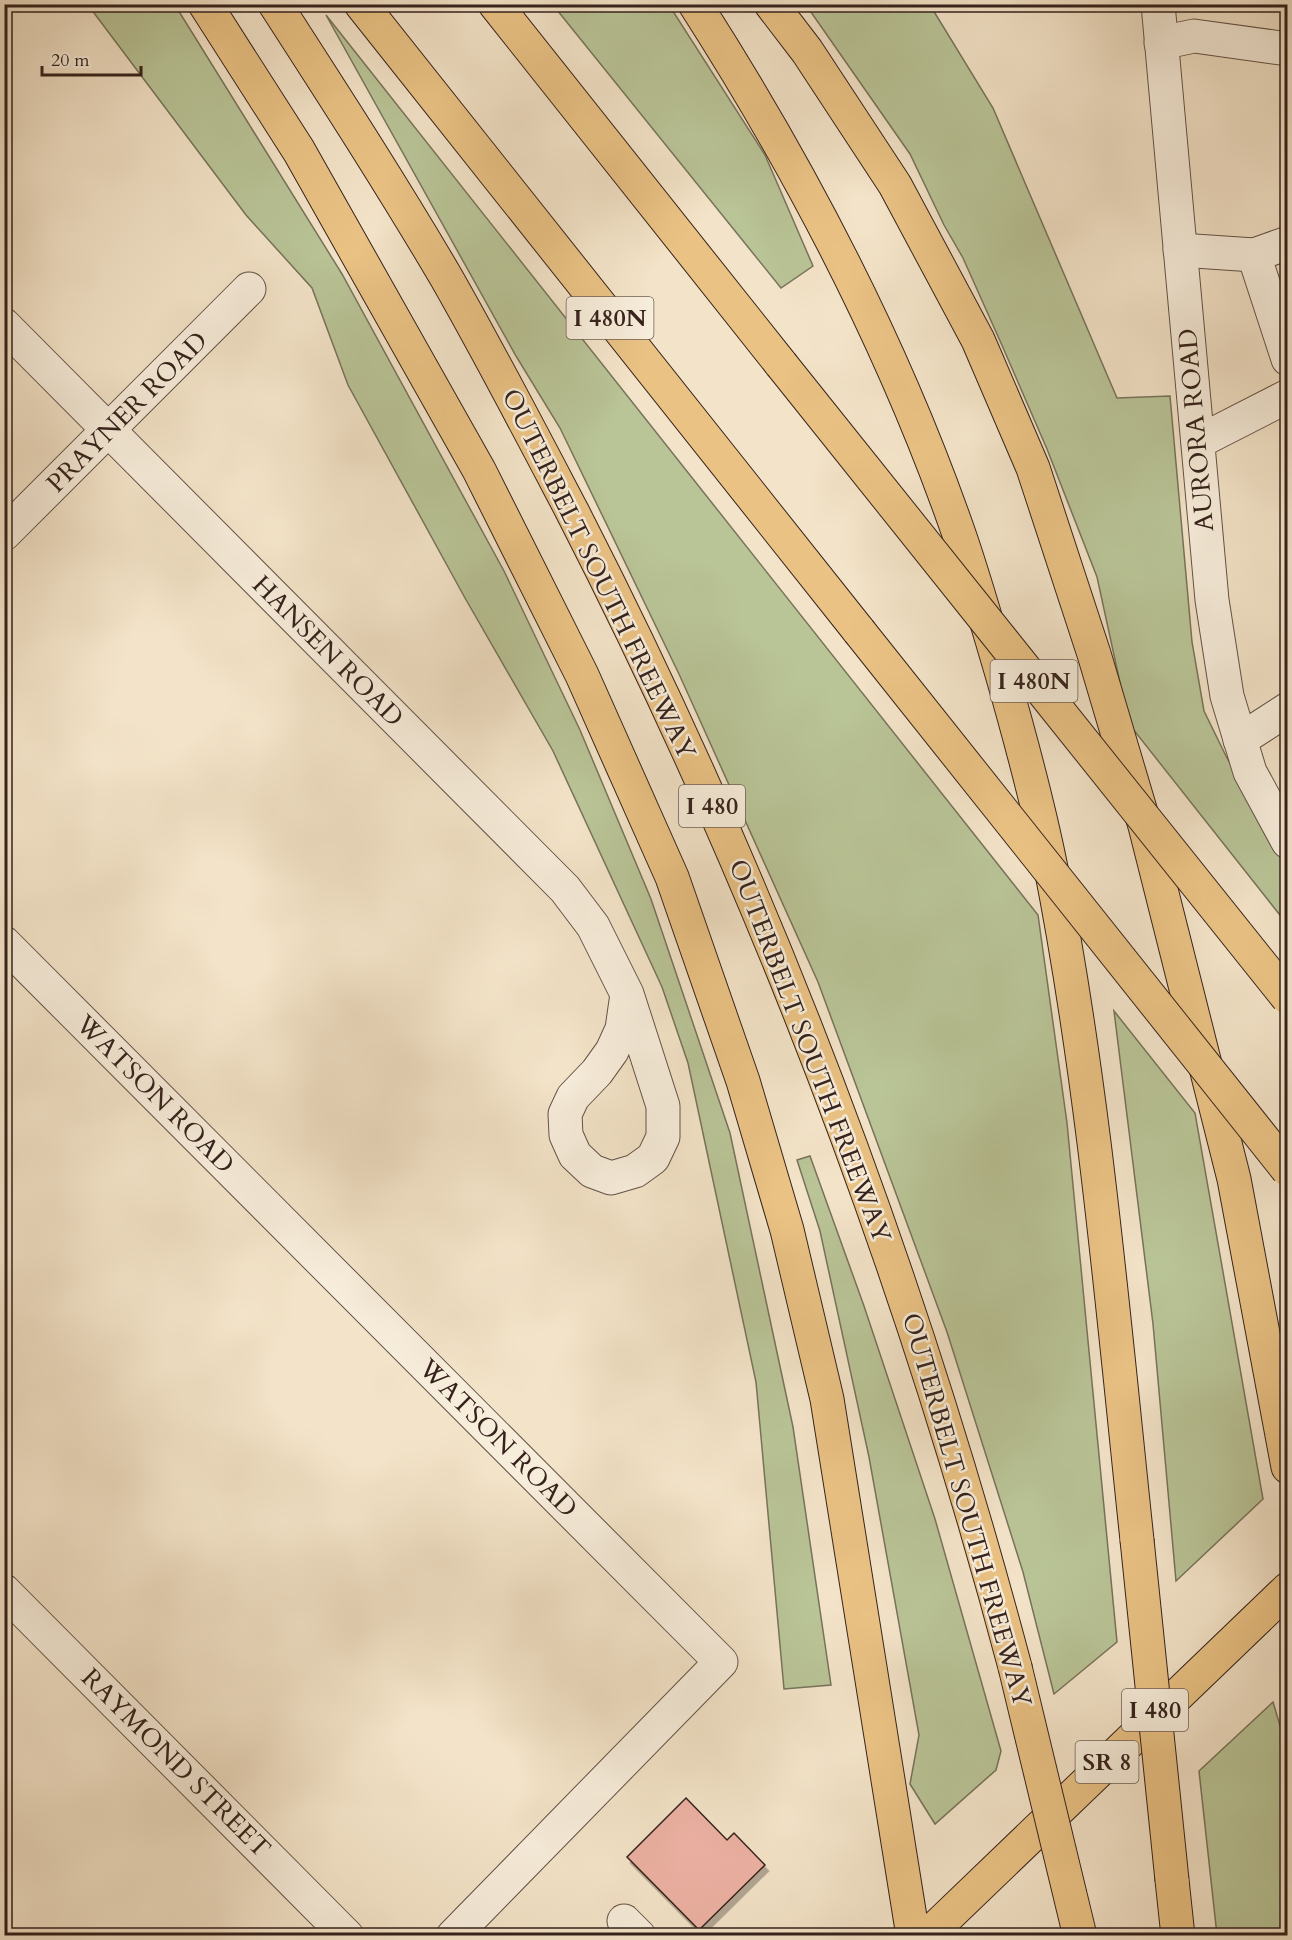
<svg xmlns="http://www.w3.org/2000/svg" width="1292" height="1940" viewBox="0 0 1292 1940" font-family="Cardo,serif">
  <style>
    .green { fill: #b9c497; stroke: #77735a; stroke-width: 1.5 }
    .building { fill: #ecb1a3; stroke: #35221c; stroke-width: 1.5; filter: url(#shadow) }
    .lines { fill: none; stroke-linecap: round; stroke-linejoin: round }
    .minor-casing { stroke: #645247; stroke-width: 35 }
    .major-casing { stroke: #35221c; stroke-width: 35 }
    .highway-casing { stroke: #35221c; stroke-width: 35 }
    .minor { stroke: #f7eddb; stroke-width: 33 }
    .major { stroke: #eac284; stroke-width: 33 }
    .highway { stroke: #eac284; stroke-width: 33 }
    .highway-bridge-casing { stroke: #35221c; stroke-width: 35; stroke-linecap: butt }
    .highway-bridge { stroke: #eac284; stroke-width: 33 }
    .labels { text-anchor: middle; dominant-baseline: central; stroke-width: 5; stroke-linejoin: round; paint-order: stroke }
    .shield { fill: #f7eddb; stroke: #6f5f55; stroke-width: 1.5 }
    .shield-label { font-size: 24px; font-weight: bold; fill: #35221c }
    .street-label { font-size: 26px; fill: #35221c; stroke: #f7eddb }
  </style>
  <defs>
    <filter id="shadow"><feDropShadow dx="3.5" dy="6" stdDeviation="0" flood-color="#0004"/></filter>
  </defs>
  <rect width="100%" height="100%" fill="#f3e3c8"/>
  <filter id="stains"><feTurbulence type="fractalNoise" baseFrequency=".00333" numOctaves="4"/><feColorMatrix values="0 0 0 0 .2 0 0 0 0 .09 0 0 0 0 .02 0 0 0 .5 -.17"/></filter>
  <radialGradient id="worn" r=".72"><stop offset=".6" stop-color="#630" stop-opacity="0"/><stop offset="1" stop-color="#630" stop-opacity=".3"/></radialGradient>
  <g class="green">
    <polygon points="88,5 175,5 342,274 504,571 580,730 651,899 730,1133 793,1427 831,1685 784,1689 756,1382 688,1063 662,987 553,751 465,598 348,385 312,288 246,215"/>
    <polygon points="553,5 669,5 765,155 813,266 781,288"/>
    <polygon points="806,5 930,5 993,108 1117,398 1170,396 1192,642 1204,711 1226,756 1287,867 1287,924 1129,724 1097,577 1047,449 1001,343 963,258 944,225 910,154"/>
    <polygon points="326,15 1038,915 1067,1123 1117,1642 1054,1694 1023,1572 947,1332 818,982 679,674 560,428 516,356"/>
    <polygon points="1114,1011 1195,1113 1263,1499 1176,1581 1153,1324"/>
    <polygon points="810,1156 864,1306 935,1519 1001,1751 996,1770 935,1824 910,1784 919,1735 869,1457 820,1231 797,1160"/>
    <polygon points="1273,1702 1287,1749 1287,1935 1217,1935 1199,1771"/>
  </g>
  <polygon class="building" points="686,1798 727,1840 734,1833 765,1865 699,1930 627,1857"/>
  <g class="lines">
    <defs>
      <g id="minor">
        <polyline points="1158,4 1212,600 1227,696 1250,772 1288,842"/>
        <polyline points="1161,43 1194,36 1288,49"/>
        <polyline points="1180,250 1254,255 1288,359"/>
        <polyline points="1254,255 1288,243"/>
        <polyline points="4,325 565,889 593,926 627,994 663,1106 663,1137 653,1158 635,1171 611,1178 592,1171 575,1155 566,1135 565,1114 573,1097 597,1072 612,1051 622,1029 627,994"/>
        <polyline points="1198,442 1288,396"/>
        <polyline points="4,534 249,289"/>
        <polyline points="1240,740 1288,709"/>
        <polyline points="4,943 721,1662 453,1936"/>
        <polyline points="4,1591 347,1936"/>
        <polyline points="624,1921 639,1936"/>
      </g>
      <polyline id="major" points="927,1936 1288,1589"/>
      <g id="highway">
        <polyline points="205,4 299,151 479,470 582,675 672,877 743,1081 787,1230 827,1399 913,1936"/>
        <path d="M275,4c58,90 117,181 171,273 44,77 85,156 126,234 189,368 337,756 443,1156"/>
        <polyline points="361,4 859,631"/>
        <polyline points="495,4 781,364"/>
        <path d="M695,4c107,167 199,343 264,530 16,46 29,93 43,140 18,63 35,125 48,189 44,223 63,451 87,677"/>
        <polyline points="771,4 807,51 895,185 978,340 1033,468 1094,654 1145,826 1234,1179 1288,1467"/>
        <polyline points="1172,1880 1178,1936"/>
      </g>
    </defs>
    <use href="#minor" class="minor-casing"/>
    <use href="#major" class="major-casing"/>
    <use href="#highway" class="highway-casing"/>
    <use href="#minor" class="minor"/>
    <use href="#major" class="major"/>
    <use href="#highway" class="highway"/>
    <defs>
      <g id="highway-bridge">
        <polyline points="781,364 1288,998"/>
        <polyline points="859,631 1288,1170"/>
        <polyline points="1137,1540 1172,1880"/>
        <polyline points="1015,1667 1080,1936"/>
      </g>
    </defs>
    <use href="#highway-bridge" class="highway-bridge-casing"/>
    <use href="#highway-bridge" class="highway-bridge"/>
  </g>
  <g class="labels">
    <g class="shield">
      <rect x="566.5" y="297" width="87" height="42" rx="4.5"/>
      <rect x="990.5" y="660" width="87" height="42" rx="4.5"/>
      <rect x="679" y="785" width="66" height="42" rx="4.5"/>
      <rect x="1122" y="1689" width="66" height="42" rx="4.5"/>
      <rect x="1075.5" y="1741" width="63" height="42" rx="4.5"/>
    </g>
    <g class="shield-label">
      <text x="610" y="318">I 480N</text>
      <text x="1034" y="681">I 480N</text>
      <text x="712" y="806">I 480</text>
      <text x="1155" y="1710">I 480</text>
      <text x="1107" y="1762">SR 8</text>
    </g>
    <g class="street-label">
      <text transform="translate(127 412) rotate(-45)">PRAYNER ROAD</text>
      <text transform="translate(1196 430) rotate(-95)">AURORA ROAD</text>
      <text transform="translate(599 574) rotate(64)">OUTERBELT SOUTH FREEWAY</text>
      <text transform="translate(328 651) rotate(45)">HANSEN ROAD</text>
      <text transform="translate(810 1051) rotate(69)">OUTERBELT SOUTH FREEWAY</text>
      <text transform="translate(155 1094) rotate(45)">WATSON ROAD</text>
      <text transform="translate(498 1438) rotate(45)">WATSON ROAD</text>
      <text transform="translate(967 1510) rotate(74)">OUTERBELT SOUTH FREEWAY</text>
      <text transform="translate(176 1763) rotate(45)">RAYMOND STREET</text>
    </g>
  </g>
  <rect width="1292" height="1940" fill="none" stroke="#f3e3c8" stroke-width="24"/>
  <rect x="6" y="6" width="1280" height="1928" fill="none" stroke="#35221c" stroke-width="3"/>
  <rect x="12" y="12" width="1268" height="1916" fill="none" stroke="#35221c" stroke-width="1.5"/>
  <path d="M42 66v9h99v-9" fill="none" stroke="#35221c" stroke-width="3"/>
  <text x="51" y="66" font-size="18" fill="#35221c" stroke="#f7eddb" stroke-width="4.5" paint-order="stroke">20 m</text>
  <rect width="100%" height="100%" filter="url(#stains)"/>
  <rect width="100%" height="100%" fill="url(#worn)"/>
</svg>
